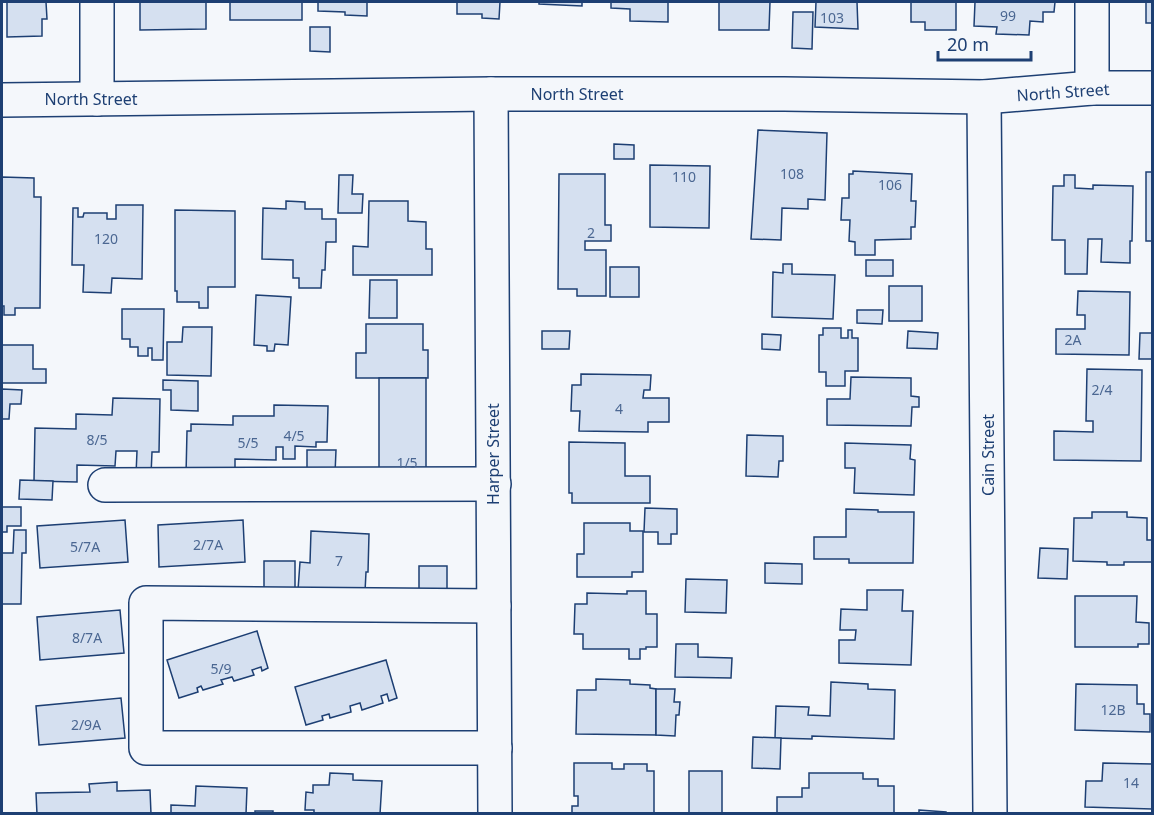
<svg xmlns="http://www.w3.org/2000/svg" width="1154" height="815" viewBox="0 0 1154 815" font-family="'Noto Sans',sans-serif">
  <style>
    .building { fill: #d5e0f0; stroke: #1d3f73; stroke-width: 1.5 }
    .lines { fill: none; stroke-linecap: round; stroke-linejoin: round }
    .minor-casing { stroke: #1d3f73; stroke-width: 36 }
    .minor { stroke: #f4f7fb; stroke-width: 33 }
    .labels { text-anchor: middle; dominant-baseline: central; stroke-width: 4.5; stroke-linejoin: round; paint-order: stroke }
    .number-label { font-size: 14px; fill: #4b6792 }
    .street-label { font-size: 16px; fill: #1d3f73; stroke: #f4f7fb }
  </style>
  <rect width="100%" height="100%" fill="#f4f7fb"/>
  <g class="building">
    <polygon points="7,2 46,2 47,19 42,19 42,36 7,37"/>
    <polygon points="140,2 206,2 206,29 140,30"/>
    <rect x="230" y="2" width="72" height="18"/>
    <polygon points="318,2 367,2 367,16 345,15 345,12 318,11"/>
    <polygon points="457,2 500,2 499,19 482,18 482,14 457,14"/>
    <polygon points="539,2 582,2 582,6 539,4"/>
    <polygon points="611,2 668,2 668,22 630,21 630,9 611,8"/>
    <polygon points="719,2 770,2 769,30 719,30"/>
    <polygon points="816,2 857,2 858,29 815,27"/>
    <polygon points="911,2 956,2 956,30 925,30 925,22 911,22"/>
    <polygon points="975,2 1055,2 1054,12 1043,12 1043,22 1030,21 1029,35 996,34 997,27 974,26"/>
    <rect x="1146" y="2" width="6" height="21"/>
    <polygon points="793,12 813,12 812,49 792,48"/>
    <polygon points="310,27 330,27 330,52 310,51"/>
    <polygon points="758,130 827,133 825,200 808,199 808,209 782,208 781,240 751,239"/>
    <polygon points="614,144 634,145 634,159 614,159"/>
    <polygon points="650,165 710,166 709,228 650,227"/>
    <polygon points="853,171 912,174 911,201 916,201 915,227 911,227 911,239 875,240 875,255 855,255 855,242 849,241 850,220 841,220 842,198 849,198 849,174 853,174"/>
    <rect x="1146" y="172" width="6" height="69"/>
    <polygon points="559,174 605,174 605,225 611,225 611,241 585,241 585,250 606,250 606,296 577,296 577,289 558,289"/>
    <polygon points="339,175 353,175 352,194 363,194 362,213 338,213"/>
    <polygon points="1064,175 1075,175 1075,188 1093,189 1093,185 1133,186 1132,241 1130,241 1130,263 1101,262 1102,239 1088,239 1087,274 1065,274 1065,240 1052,240 1053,186 1064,186"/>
    <polygon points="2,177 34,178 34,197 41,197 40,308 15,308 15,315 4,315 4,306 2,306"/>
    <polygon points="286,201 305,202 305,209 322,209 322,219 336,219 336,242 326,242 325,270 322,270 321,288 299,288 299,278 293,278 293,260 262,259 263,208 286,209"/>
    <polygon points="369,201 408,201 408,221 426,222 426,249 432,249 432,275 353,275 353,246 368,247"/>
    <polygon points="116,205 143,205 142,279 112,278 111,293 83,292 84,265 72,265 73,208 78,208 78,217 83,217 84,213 107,213 107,219 116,219"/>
    <polygon points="175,210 235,211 235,287 208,287 208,308 199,308 199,302 177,302 177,291 175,291"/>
    <rect x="866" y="260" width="27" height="16"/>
    <polygon points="783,264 792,264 792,274 835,275 833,319 772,317 773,272 783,273"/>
    <rect x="610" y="267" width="29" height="30"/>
    <polygon points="370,280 397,280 397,318 369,318"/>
    <rect x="889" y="286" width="33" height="35"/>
    <polygon points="1078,291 1130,292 1129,355 1056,354 1056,329 1085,329 1085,315 1077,315"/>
    <polygon points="256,295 291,297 288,345 275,344 274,351 267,351 267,346 254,345"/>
    <polygon points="122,309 164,309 163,360 152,360 152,348 148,348 148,356 138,356 138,347 130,347 130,339 122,339"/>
    <polygon points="857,310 883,310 882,324 857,323"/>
    <polygon points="366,324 423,324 423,350 428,350 428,378 356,378 356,353 366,353"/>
    <polygon points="183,327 212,327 211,376 167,375 167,342 182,342"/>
    <polygon points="823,328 841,328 841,338 848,338 848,330 852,330 852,338 858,338 858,371 845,371 845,386 826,386 826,372 819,372 819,335 823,335"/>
    <polygon points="542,331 570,331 569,349 542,349"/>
    <polygon points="908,331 938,333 937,349 907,348"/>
    <polygon points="1140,333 1152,333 1152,359 1139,359"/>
    <polygon points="762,334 781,335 780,350 762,349"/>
    <polygon points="2,345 33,345 33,369 46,369 46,383 2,383"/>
    <polygon points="1087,369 1142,370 1141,461 1054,460 1054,431 1093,432 1093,421 1086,421"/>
    <polygon points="581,374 651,375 650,390 644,390 643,398 669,398 669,422 648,422 648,432 579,431 580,411 571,411 572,385 581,385"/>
    <polygon points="851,377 911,378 911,396 919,397 919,407 912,407 911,426 827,425 827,399 850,399"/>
    <rect x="379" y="378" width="47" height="98"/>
    <polygon points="163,380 198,381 198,411 171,410 171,390 163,390"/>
    <polygon points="2,389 22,390 21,404 10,404 9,419 2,419"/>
    <polygon points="113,398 160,399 159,452 152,452 151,475 136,475 137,451 116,451 115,466 77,465 77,482 34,481 35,428 76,429 76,414 112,415"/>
    <polygon points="274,405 328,406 327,442 316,442 316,447 295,446 295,459 283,459 283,447 276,447 276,460 235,459 235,476 186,475 187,431 191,431 191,424 233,425 233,416 274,416"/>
    <polygon points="747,435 783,436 783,461 779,461 778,477 746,476"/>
    <polygon points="569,442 625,443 625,476 650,476 650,503 572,503 572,493 569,493"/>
    <polygon points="845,443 911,445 910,459 915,460 914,495 854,493 855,468 845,468"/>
    <polygon points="307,450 336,450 335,474 307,473"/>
    <polygon points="20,480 53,481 52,500 19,499"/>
    <polygon points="2,507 21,507 21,526 7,526 7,532 2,532"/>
    <polygon points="645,508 677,509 677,534 671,534 671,544 658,544 658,532 644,532"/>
    <polygon points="846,509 878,510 878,512 914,512 913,563 849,563 849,559 814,559 814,537 846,537"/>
    <polygon points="1092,512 1127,512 1127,517 1147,518 1147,540 1152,540 1152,562 1124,562 1124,565 1107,565 1107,562 1073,561 1074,518 1092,518"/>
    <polygon points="125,520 128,562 40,568 37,526"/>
    <polygon points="243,520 245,562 159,567 158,525"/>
    <polygon points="584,523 630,523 630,531 643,531 643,572 632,572 632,577 577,577 577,554 584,554"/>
    <polygon points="14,530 26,530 26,553 22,553 21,604 2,604 2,553 13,553"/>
    <polygon points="311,531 369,534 368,572 366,572 365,592 298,590 300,562 310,563"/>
    <polygon points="1040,548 1068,549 1067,579 1038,578"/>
    <rect x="264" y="561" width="31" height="32"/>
    <polygon points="765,563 802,564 802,584 765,583"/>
    <polygon points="419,566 447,566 447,592 419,591"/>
    <polygon points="686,579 727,580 726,613 685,612"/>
    <polygon points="867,590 903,590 902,611 913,611 911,665 839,663 839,640 855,640 856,630 840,630 841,609 867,610"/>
    <polygon points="627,591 646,591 646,614 657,614 657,647 646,647 646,649 640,649 640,659 629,659 629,649 583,649 583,634 574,634 575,604 587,604 587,593 627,594"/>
    <polygon points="1075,596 1137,596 1136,622 1149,623 1149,644 1138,644 1138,647 1075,647"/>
    <polygon points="120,610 124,653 40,660 37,617"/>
    <polygon points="257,631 268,668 262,671 261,667 252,670 254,675 234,681 232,677 221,680 223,684 203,690 201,686 197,688 198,692 179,698 167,660"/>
    <polygon points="676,644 698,644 698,657 732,658 731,678 675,677"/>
    <polygon points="386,660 397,698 389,701 387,694 381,696 383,703 362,710 360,703 350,706 351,712 330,718 329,714 322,716 323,720 306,725 295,687"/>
    <polygon points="596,679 630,680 630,684 650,685 650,688 656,689 656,735 576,734 577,690 596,690"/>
    <polygon points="831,682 868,684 868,689 895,690 894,739 812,736 812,739 775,738 776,706 809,707 808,715 830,716"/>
    <polygon points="1076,684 1137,685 1137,704 1144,704 1144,714 1150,714 1150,732 1075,730"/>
    <polygon points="656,689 675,689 674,702 680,702 679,715 676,715 675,736 656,735"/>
    <polygon points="121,698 125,738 39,745 36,706"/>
    <polygon points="753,737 781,738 780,769 752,768"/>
    <polygon points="574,763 612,763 612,769 624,769 624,764 647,764 647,771 654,771 654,813 689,813 689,771 722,771 722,814 572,814 572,806 578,806 578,796 574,796"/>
    <polygon points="1103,763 1152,764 1152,809 1085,807 1086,781 1102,781"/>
    <polygon points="330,773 353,774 353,780 382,781 380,814 314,814 314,810 305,810 306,792 313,793 313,785 329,785"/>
    <polygon points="809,773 863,773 863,779 878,779 878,786 894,786 894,813 777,814 777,797 802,797 802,788 809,788"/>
    <polygon points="117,782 117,791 150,790 151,814 37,814 36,793 90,792 89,784"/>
    <polygon points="196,786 247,788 246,814 171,814 171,805 195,806"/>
    <polygon points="919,810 946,812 946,814 919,814"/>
    <rect x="255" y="811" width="18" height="3"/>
  </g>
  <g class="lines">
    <defs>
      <g id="minor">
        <polyline points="97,2 97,99"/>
        <polyline points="1092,2 1092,88"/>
        <polyline points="491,94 495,814"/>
        <polyline points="984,97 990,814"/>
        <polyline points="2,100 491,94 784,94 984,97 1092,88 1152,88"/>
        <polyline points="105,485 494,484"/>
        <polyline points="494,606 146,603 146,748 495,748"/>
      </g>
    </defs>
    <use href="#minor" class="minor-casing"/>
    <use href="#minor" class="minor"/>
  </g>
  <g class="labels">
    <g class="number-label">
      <text x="1008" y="15">99</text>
      <text x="832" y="17">103</text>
      <text x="792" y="173">108</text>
      <text x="684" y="176">110</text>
      <text x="890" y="184">106</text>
      <text x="591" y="232">2</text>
      <text x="106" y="238">120</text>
      <text x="1073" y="339">2A</text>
      <text x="1102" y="389">2/4</text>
      <text x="619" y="408">4</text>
      <text x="294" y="435">4/5</text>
      <text x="97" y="439">8/5</text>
      <text x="248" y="442">5/5</text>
      <text x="407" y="462">1/5</text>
      <text x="208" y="544">2/7A</text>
      <text x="85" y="546">5/7A</text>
      <text x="339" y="560">7</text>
      <text x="87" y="637">8/7A</text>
      <text x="221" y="668">5/9</text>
      <text x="1113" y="709">12B</text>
      <text x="86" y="724">2/9A</text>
      <text x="1131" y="782">14</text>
    </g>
    <g class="street-label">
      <text transform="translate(1063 92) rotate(-4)">North Street</text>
      <text x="577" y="94">North Street</text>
      <text x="91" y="99">North Street</text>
      <text transform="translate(493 454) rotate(-90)">Harper Street</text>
      <text transform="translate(988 455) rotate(-90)">Cain Street</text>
    </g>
  </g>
  <rect width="1154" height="815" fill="none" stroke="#1d3f73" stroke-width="6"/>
  <path d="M938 51v9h93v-9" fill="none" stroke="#1d3f73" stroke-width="3"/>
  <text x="947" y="51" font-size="18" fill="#1d3f73" stroke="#f4f7fb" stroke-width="4.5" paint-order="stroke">20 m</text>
</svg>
